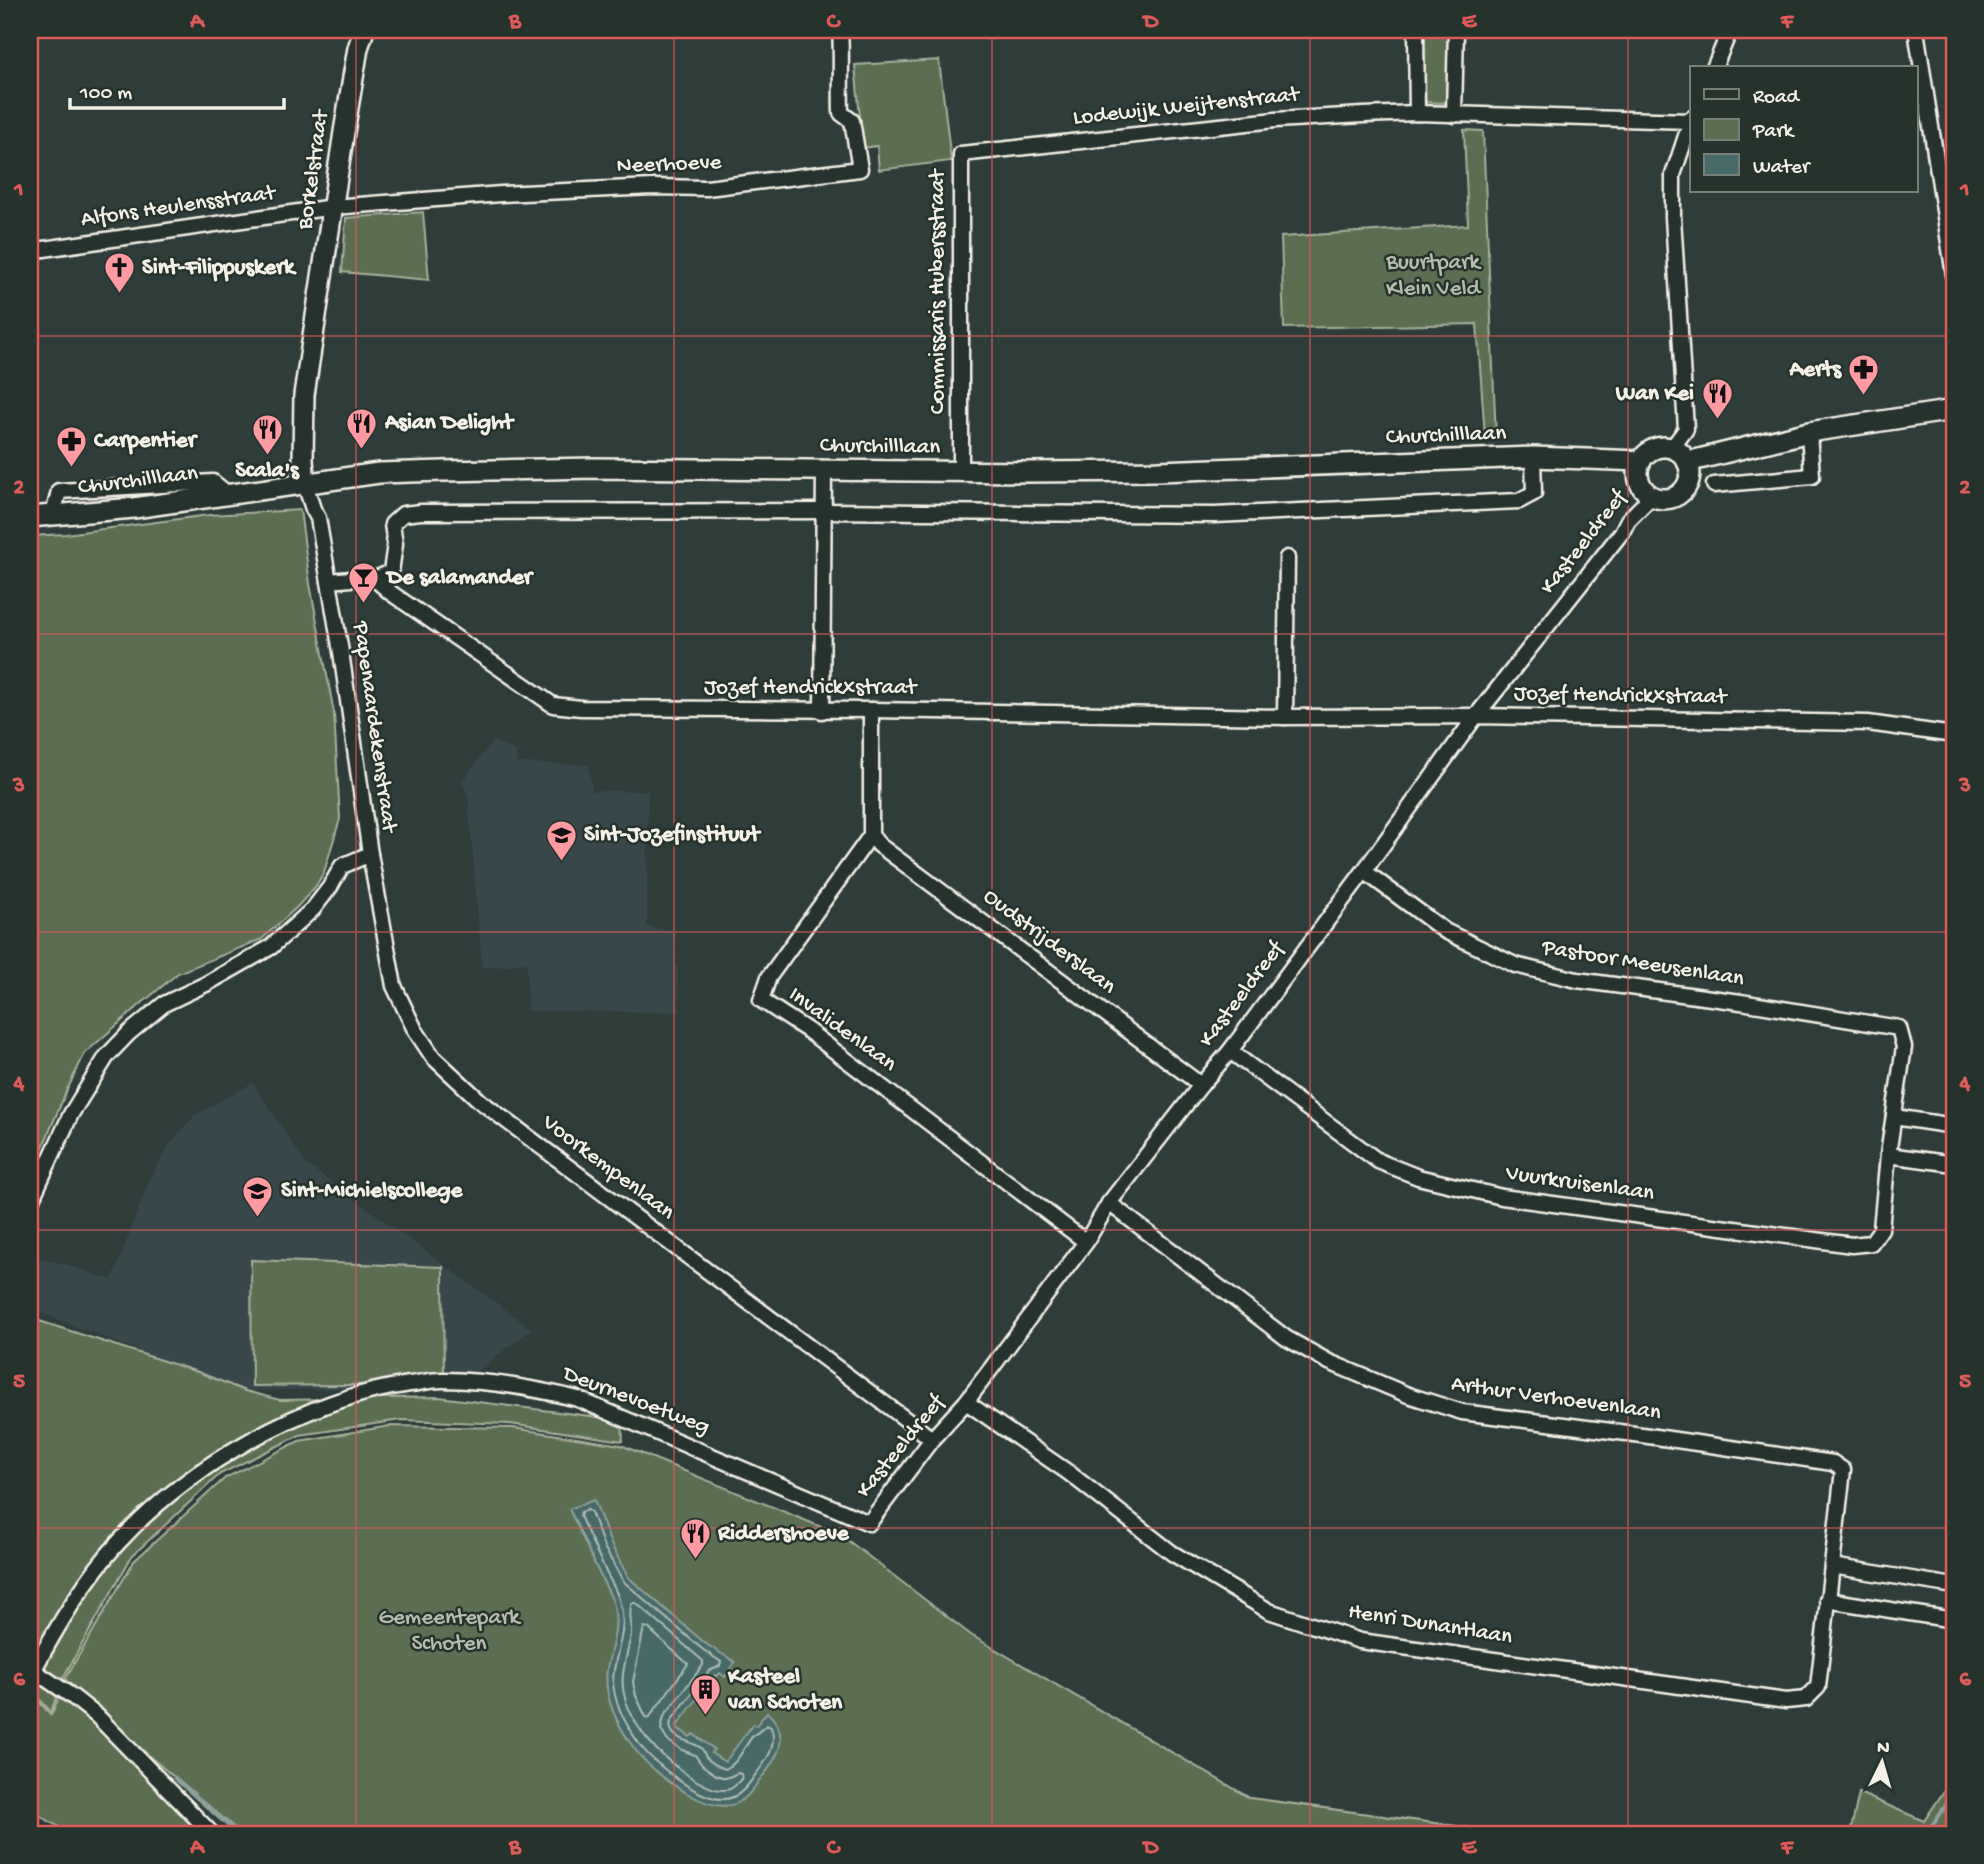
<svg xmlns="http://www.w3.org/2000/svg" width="1984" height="1864" viewBox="0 0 1984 1864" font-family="'Gochi Hand',sans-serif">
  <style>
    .built { fill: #384749 }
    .green { fill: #5b6e51; stroke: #a8b09c; stroke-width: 2 }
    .water { fill: #466b68; stroke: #8ca19b; stroke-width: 2 }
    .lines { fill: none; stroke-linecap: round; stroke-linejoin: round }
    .shore { stroke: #aebbb5; stroke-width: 2 }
    .stream { stroke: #8ca19b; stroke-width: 4.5 }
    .street-casing { stroke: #f4f1e8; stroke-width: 19 }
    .secondary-casing { stroke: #f4f1e8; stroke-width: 24 }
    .street { stroke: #26332d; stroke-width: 14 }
    .secondary { stroke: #26332d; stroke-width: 19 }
    .grid { fill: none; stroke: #de5a58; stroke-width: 2; stroke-opacity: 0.55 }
    .labels { text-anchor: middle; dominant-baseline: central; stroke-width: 5; stroke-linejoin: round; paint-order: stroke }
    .street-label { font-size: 23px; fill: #f4f1e8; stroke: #26332d }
    .park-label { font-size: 23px; fill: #b7bdac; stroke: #26332d }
    .poi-label { font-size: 23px; font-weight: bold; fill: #f4f1e8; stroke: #26332d; text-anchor: start }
    .neatline { fill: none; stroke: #de5a58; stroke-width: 2.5 }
    .grid-label { font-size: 23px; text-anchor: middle; font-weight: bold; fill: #de5a58 }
  </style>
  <rect width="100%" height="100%" fill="#2e3c3a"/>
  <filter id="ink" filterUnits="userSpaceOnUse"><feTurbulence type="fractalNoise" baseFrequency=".0143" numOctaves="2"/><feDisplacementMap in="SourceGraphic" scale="14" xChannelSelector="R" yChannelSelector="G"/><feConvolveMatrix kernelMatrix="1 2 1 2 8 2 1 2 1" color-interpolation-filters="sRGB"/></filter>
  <g filter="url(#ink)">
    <g class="built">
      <polygon points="493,741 516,751 516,763 589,765 592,791 648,791 647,927 675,931 680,1012 527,1011 527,963 482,968 468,796 462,781"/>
      <polygon points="253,1083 305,1163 532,1329 458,1386 245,1391 30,1309 30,1264 33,1256 68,1265 112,1280 149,1181 169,1145 195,1115"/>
    </g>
    <g class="green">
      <polygon points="1422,30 1448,30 1447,103 1421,102"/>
      <polygon points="939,60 951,161 879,170 877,146 863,148 855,65"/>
      <polygon points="1464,130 1483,131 1496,438 1485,437 1477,324 1284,328 1281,237 1468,225"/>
      <polygon points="423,212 429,280 342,272 346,218"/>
      <polygon points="300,510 310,584 334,713 340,819 324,872 316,886 297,907 262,939 178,973 141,1004 85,1053 66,1092 30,1177 30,536 66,534 209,515"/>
      <polygon points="251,1260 443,1267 444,1384 252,1386"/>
      <polygon points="30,1318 198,1372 245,1391 280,1400 439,1397 622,1420 623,1441 510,1424 401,1420 300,1435 220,1474 132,1556 64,1676 51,1712 30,1689"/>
      <polygon points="390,1426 513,1428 621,1445 841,1535 971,1635 1250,1798 1516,1834 242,1834 149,1756 65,1679 134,1561 225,1478 299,1441"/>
      <polygon points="30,1692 51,1715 61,1693 92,1719 180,1808 195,1826 188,1834 71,1834 30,1810"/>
      <polygon points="1954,1776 1954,1834 1850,1834 1859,1793 1924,1821"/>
    </g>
    <path class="water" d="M594,1500l17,44 17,33 78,67 29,18 -10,15 -5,-4 -3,3 -2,-1 -39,52 14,10 3,-3 21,15 -3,4 14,9 28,-38 3,2 11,-14c26,24 10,47 -8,69 -7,10 -15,21 -27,24 -30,7 -82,-34 -98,-57 -16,-22 -31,-51 -27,-79 4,-22 12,-41 7,-63 -2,-10 -9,-20 -13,-29 -11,-23 -21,-46 -32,-68z"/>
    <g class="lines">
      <g class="shore">
        <path d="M588,1510l3,2 13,35 19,34 79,68 19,13 -1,4 -11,5 -38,50c-5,19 20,19 30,27 3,2 3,6 5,9 4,6 14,10 19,12 14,-6 18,-21 27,-32 5,-5 10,-7 14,-12l5,2c6,17 -2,30 -12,43 -8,10 -14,22 -26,27 -25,12 -79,-33 -93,-52 -12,-17 -26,-42 -27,-63 0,-28 16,-49 7,-79 -2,-10 -8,-20 -13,-29 -9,-19 -18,-39 -27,-58l1,-4z"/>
        <path d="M632,1603h4l67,58v4l-39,51 -3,14 6,10 15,10 13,5 7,10 14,10 10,3 12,-5 3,1 1,4c-4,4 -7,9 -12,11 -22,8 -68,-32 -81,-48 -10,-11 -20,-29 -24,-43 -7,-22 3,-42 6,-64 1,-10 -3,-23 1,-31z"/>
        <polygon points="644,1627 648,1628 688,1664 649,1718 646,1717 636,1696 633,1682"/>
      </g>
      <g class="stream">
        <polyline points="175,1778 238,1834"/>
        <polyline points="1926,1834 1954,1794"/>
      </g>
      <defs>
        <g id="street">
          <polyline points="1416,30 1417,113"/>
          <polyline points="1916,30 1954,275"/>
          <polyline points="1714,68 1730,30"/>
          <polyline points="1454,115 1456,30"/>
          <path d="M30,251l303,-44 168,-13 152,-7 54,1 153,-19 -8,-48 -11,-8c-1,-28 1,-56 -1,-83"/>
          <polyline points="1672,448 1686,429 1673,217 1673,175 1692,118"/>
          <polyline points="961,473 961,154 1275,120 1363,115 1417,113 1691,121"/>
          <polyline points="305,484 313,509 318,518 341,652 370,854 394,986 415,1030 433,1057 480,1101 932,1439"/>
          <polyline points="1714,485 1812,476 1809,432"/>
          <polyline points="53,515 59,491 213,482 229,495"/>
          <polyline points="375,579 391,572 395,544 392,524 403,514 421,512 824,511 1214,515 1519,501 1534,493 1533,457"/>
          <polyline points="329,581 362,578 375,579 391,593 553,705 581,708 871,710 1285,717 1476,716 1868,723 1954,735"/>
          <polyline points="871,710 871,835 769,977 761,1000 807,1030 1086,1242"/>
          <polyline points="822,711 824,471"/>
          <polyline points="1285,717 1287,558"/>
          <polyline points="871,835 879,845 1201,1085"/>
          <polyline points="1230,1051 1378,1161 1418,1177 1502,1197 1852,1245 1871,1243 1881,1229 1888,1155 1904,1047 1899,1028 1741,1002 1577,980 1515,965 1445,931 1364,871"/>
          <polyline points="1894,1117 1954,1126"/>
          <polyline points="1888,1155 1954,1164"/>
          <polyline points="30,1203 71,1114 107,1056 129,1033 164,1004 206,984 271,947 313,909 330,887 342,866 370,854"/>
          <polyline points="966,1402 1069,1473 1172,1553 1269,1611 1360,1641 1786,1701 1806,1699 1818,1687 1843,1470 1833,1463 1642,1435 1462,1412 1408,1395 1329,1362 1286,1338 1109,1203"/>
          <polyline points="1832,1566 1954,1586"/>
          <polyline points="1827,1600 1954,1620"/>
          <polyline points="30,1668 73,1697 97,1716 212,1834"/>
          <path d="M30,1677c22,-42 55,-98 87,-133 71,-78 188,-146 293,-160 10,-1 21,-4 32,-4 46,0 91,8 136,19l291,124 63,-84 34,-37 120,-160 23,-39 92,-118 29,-34 134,-180 112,-155 146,-184 6,-12 24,-24"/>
        </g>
        <g id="secondary">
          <circle cx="1664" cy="473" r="26"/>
          <polyline points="1687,462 1809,432 1954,410"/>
          <polyline points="305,484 303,460 304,395 344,132 358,48 364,30"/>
          <polyline points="30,517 134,508 379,473 443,471 595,468 1027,472 1158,471 1533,457 1641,461"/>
        </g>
      </defs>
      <use href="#street" class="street-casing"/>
      <use href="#secondary" class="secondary-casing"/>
      <use href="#street" class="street"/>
      <use href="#secondary" class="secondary"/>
    </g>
  </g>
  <path class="grid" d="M356,30v1804M674,30v1804M992,30v1804M1310,30v1804M1628,30v1804M30,336h1924M30,634h1924M30,932h1924M30,1230h1924M30,1528h1924"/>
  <defs>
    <symbol id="church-pin" viewBox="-11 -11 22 30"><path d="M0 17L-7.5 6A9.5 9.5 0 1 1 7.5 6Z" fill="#ff9aa2" stroke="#26332d"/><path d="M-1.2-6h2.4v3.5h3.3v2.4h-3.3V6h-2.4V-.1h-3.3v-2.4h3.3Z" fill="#111"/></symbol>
    <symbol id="pharmacy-pin" viewBox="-11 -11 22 30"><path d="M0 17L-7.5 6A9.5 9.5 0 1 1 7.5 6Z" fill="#ff9aa2" stroke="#26332d"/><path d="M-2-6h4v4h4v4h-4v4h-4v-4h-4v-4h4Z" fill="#111"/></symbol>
    <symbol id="restaurant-pin" viewBox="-11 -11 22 30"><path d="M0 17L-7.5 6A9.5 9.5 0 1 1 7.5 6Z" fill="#ff9aa2" stroke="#26332d"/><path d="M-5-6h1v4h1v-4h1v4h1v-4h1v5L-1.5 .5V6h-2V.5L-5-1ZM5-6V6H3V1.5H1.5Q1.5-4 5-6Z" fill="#111"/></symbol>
    <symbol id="bar-pin" viewBox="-11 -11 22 30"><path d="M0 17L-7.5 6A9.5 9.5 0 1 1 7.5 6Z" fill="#ff9aa2" stroke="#26332d"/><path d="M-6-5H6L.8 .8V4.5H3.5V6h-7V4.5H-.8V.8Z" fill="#111"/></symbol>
    <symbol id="school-pin" viewBox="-11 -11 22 30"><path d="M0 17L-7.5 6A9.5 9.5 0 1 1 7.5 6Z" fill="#ff9aa2" stroke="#26332d"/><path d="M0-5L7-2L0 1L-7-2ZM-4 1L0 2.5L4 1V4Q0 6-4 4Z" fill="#111"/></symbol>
    <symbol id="building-pin" viewBox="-11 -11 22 30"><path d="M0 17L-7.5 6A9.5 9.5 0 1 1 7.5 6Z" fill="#ff9aa2" stroke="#26332d"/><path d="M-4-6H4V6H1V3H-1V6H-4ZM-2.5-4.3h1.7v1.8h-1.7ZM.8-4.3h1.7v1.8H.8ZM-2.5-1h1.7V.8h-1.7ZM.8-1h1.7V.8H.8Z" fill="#111"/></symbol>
  </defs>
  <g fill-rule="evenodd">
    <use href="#church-pin" x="102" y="250" width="35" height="47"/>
    <use href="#pharmacy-pin" x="1846" y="352" width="35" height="47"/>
    <use href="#restaurant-pin" x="1700" y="376" width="35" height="47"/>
    <use href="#restaurant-pin" x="344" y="406" width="35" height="47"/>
    <use href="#restaurant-pin" x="250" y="412" width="35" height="47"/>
    <use href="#pharmacy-pin" x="54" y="424" width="35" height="47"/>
    <use href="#bar-pin" x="346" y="560" width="35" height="47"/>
    <use href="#school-pin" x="544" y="818" width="35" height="47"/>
    <use href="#school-pin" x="240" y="1174" width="35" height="47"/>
    <use href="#restaurant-pin" x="678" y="1516" width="35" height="47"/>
    <use href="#building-pin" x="688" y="1672" width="35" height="47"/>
  </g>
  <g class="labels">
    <g class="street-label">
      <text transform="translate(1186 107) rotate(-6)">Lodewijk Weijtenstraat</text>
      <text transform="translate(669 165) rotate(-2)">Neerhoeve</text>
      <text transform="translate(314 170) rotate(-82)">Borkelstraat</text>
      <text transform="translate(178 207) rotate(-8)">Alfons Heulensstraat</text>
      <text transform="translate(938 292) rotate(-90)">Commissaris Hubersstraat</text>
      <text transform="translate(1446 436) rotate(-2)">Churchilllaan</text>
      <text transform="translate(880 447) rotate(1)">Churchilllaan</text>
      <text transform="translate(138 481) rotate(-7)">Churchilllaan</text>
      <text transform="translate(1584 543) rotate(-52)">Kasteeldreef</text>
      <text x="810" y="688">Jozef Hendrickxstraat</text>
      <text transform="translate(1620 696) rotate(1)">Jozef Hendrickxstraat</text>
      <text transform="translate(374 727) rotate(82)">Papenaardekenstraat</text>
      <text transform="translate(1049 942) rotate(37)">Oudstrijderslaan</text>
      <text transform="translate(1643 964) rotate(9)">Pastoor Meeusenlaan</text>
      <text transform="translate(1242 995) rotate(-53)">Kasteeldreef</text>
      <text transform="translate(842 1030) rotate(36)">Invalidenlaan</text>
      <text transform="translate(608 1168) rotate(37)">Voorkempenlaan</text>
      <text transform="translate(1580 1184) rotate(8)">Vuurkruisenlaan</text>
      <text transform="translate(1556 1399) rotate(8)">Arthur Verhoevenlaan</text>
      <text transform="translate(636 1401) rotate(21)">Deurnevoetweg</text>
      <text transform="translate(901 1447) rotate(-51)">Kasteeldreef</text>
      <text transform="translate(1430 1625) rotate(9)">Henri Dunantlaan</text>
    </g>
    <g class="park-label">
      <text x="1433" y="263">Buurtpark<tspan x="1433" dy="26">Klein Veld</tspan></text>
      <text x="449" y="1618">Gemeentepark<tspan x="449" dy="26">Schoten</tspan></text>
    </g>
    <g class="poi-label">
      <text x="142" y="268">Sint-Filippuskerk</text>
      <text x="1841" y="370" text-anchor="end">Aerts</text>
      <text x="1694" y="394" text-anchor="end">Wan Kei</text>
      <text x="385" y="423">Asian Delight</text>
      <text x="94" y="441">Carpentier</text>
      <text x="267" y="471" text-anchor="middle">Scala's</text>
      <text x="387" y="578">De salamander</text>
      <text x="584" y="835">Sint-Jozefinstituut</text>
      <text x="281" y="1191">Sint-Michielscollege</text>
      <text x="718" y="1534">Riddershoeve</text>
      <text x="728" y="1677">Kasteel<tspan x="728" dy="26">van Schoten</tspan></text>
    </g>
  </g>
  <rect width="1984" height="1864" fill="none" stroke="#26332d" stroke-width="77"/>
  <rect x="1690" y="66" width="228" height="126" fill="#26332d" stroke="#787f78" stroke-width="2"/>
  <rect x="1704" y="89" width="35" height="10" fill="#26332d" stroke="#787f78" stroke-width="2"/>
  <text x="1753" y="102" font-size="21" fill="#f4f1e8">Road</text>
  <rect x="1704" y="119" width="35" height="21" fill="#5b6e51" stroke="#787f78" stroke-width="2"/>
  <text x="1753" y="136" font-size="21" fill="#f4f1e8">Park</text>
  <rect x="1704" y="154" width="35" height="21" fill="#466b68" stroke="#787f78" stroke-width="2"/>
  <text x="1753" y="172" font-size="21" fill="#f4f1e8">Water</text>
  <g transform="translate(1882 1762) rotate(5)" stroke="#26332d" stroke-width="5" paint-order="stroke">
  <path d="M0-5L12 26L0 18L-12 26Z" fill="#f4f1e8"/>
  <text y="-10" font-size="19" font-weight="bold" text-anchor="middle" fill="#f4f1e8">N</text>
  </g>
  <path d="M70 98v10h214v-10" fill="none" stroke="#f4f1e8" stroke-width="3.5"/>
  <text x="80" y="98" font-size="21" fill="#f4f1e8" stroke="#26332d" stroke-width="5" paint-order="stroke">100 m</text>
  <rect x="38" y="38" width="1908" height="1788" class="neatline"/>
  <g class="grid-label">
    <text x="197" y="27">A</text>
    <text x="515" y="27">B</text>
    <text x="833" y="27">C</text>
    <text x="1151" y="27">D</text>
    <text x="1469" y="27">E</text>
    <text x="1787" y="27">F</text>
    <text x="19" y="195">1</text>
    <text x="1965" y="195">1</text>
    <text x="19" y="493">2</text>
    <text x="1965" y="493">2</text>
    <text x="19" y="791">3</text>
    <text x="1965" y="791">3</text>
    <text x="19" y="1089">4</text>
    <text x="1965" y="1089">4</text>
    <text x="19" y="1387">5</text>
    <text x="1965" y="1387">5</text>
    <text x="19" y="1685">6</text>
    <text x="1965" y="1685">6</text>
    <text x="197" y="1853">A</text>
    <text x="515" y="1853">B</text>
    <text x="833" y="1853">C</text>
    <text x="1151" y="1853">D</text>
    <text x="1469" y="1853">E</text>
    <text x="1787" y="1853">F</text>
  </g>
</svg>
